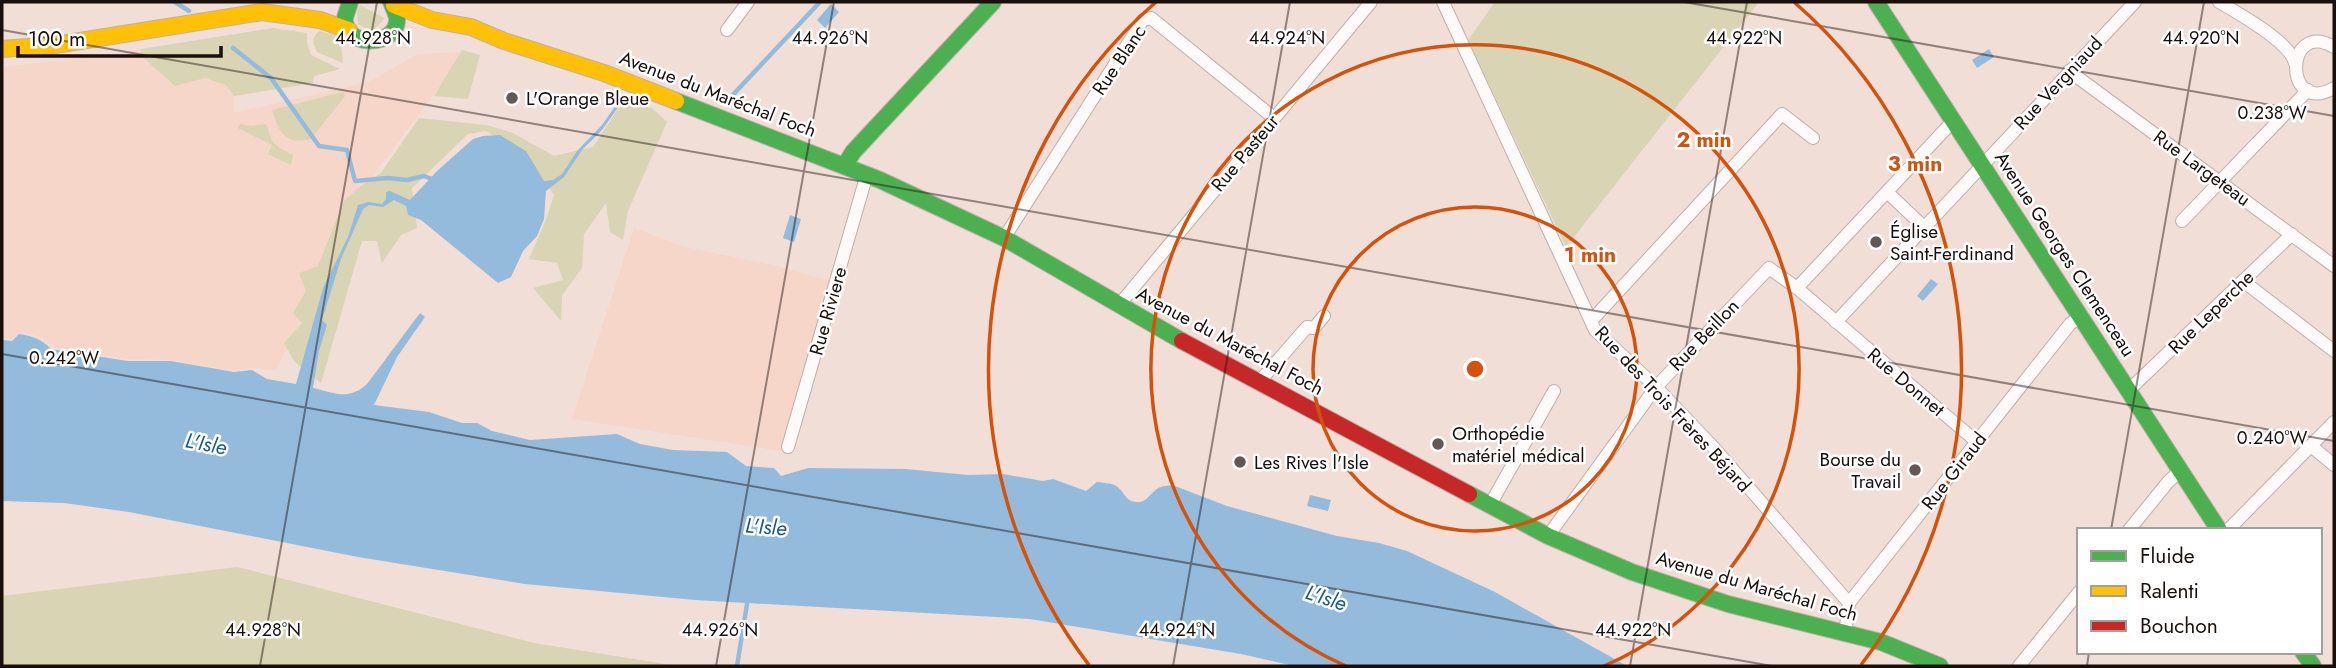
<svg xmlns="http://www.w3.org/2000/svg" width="2336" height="668" viewBox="0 0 2336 668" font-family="Jost,sans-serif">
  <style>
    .built { fill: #f5d6c9 }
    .education { fill: #edd6d9 }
    .green { fill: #d9d4b3 }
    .water { fill: #95bbdc }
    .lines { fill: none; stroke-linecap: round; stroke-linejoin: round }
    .stream { stroke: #95bbdc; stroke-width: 4.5 }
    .street-casing { stroke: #beafa9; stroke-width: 14 }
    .fast-casing { stroke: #beafa9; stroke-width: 18 }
    .slow-casing { stroke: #beafa9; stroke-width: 18 }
    .jam-casing { stroke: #beafa9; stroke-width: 18 }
    .street { stroke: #fdfaf9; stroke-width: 12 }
    .fast { stroke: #4caf50; stroke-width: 16 }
    .slow { stroke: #ffc107; stroke-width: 16 }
    .jam { stroke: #c62828; stroke-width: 16 }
    .ticks { fill: none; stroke: #1a0f0a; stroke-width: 2; stroke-opacity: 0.45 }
    .ring { fill: none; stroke: #d3520c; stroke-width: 3.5 }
    .poi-dot { fill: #655751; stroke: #fff; stroke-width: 2.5 }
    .labels { text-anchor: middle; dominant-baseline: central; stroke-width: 5; stroke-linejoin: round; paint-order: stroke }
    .street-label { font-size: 19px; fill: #1a0f0a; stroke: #fff }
    .poi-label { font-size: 19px; fill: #1a0f0a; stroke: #fff; text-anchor: start }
    .water-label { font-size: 21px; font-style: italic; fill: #165b8b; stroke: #fff }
    .ticks-label { font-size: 18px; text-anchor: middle; fill: #1a0f0a; stroke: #fff; stroke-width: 5; stroke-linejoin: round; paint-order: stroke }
    .centre { fill: #d3520c; stroke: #fff; stroke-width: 3.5 }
    .ring-label { font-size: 21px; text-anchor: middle; font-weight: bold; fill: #d3520c; stroke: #fff; stroke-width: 5; stroke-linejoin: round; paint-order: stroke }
  </style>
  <rect width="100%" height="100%" fill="#f1ded6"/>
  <g class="built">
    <polygon points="141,49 141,57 175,86 205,78 226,85 234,96 234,113 369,82 418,54 461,52 442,83 377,170 276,370 252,368 234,371 172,360 128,359 52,347 45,340 31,334 19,333 12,339 2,338 2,67 107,55"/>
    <polygon points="634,228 685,247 778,266 830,281 782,451 572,419"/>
  </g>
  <polygon class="education" points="2334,428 2334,460 2317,446"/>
  <g class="green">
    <polygon points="1495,2 1759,2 1566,247 1468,40"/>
    <polygon points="360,5 385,18 375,29 369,30 358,24 357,12"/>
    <polygon points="273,28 307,33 307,42 311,55 340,69 314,76 313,83 234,96 226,85 205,78 175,86 141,56 141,49"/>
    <path d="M319,31l17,4 5,8 2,20 -26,-11c-4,-8 -6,-14 2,-21z"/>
    <polygon points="462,50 480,55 468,99 434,96"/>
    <path d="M343,92l2,4 -34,43c-27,6 -32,-7 -39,-29z"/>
    <polygon points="621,104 652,108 667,122 628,211 623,240 610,232 606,203 584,234 582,268 562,295 561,321 533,288 563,280 557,263 529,259 547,217 554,195 526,156 486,131 468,134 412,188 417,228 401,235 382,263 377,241 362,241 321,383 294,361 284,343 302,323 293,313 306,291 299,273 318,266 344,201 358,188 381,173 419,118 486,125 513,133 554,156 593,147"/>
    <path d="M240,124l11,2 15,-2c2,4 3,8 4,12 3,10 14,14 23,19l-2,10 -23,-11 4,-9 -34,-17z"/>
    <polygon points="237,567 534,643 678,666 2,666 2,596"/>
  </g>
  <g class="water">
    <polygon points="831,4 839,12 825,28 817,20"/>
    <polygon points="1989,49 1994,57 1977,68 1972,60"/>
    <path d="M621,98l3,1 -22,31 -20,20 -18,27 -18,14 -2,28 -7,17 -14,15 -12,26 -13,6 -77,-63 -13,-5 -2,-9 -12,-6 -11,7 -14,-2 -6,4 -22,50 -19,61 5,5 -8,26 -6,37c22,5 35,13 54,-4l53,-71 5,4 -28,40 -23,48 55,7 33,11h15l15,8 38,9 87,-6 23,10 33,6 54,2 19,14 28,2 7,8 27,-8 98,1 62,6 35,-1 40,7 10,-2 33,12 11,-9c6,1 13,1 17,3 10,4 10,16 22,17 16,2 14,-20 39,-16l52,20 110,30 42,7 28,8 88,41 132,74h-333l-53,-12 -211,-35 -335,-19 -170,-16 -167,-27 -229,-45 -65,-9 -62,-2v-161l10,1 7,-7c13,2 23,5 32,15l77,12h43l63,11 18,-2 15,9 29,5 27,-96 25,-51 10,-32 10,-3 14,2 4,-5v-7l4,-1 20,9 27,-29 36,-32 10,-3 17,-1 26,16 18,30 9,-1 9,-6 15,-23 25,-26z"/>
    <polygon points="790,215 801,219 794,242 783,238"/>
    <polygon points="1931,279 1938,284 1923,301 1917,296"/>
    <polygon points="1310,495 1331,500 1328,511 1307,506"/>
  </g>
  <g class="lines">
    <g class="stream">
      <polyline points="175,2 189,11"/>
      <polyline points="233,48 271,78 319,146 347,150 355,181 388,178 407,180 424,176 434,180"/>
      <polyline points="728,100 820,2"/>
      <polyline points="737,666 748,598"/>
    </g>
    <defs>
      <g id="street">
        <polyline points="1443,2 1595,330 1656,387 1715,449 1849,603"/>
        <path d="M2219,2c19,11 71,40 76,61"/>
        <polyline points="727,30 748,2"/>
        <path d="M2334,47c-50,-29 -51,70 0,41"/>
        <polyline points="2069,71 2334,266"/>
        <polyline points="1887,192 1924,227"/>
        <polyline points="2182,221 2308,90"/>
        <polyline points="1004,238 1143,20 1151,18 1274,118"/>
        <polyline points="2243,281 2334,351"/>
        <polyline points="1797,288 1953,121"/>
        <polyline points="1119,305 1371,2"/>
        <polyline points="1591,321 1782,114 1813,138"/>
        <polyline points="1836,322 2135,2"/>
        <polyline points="1260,381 1307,327 1314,328 1324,316"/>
        <polyline points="2129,390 2292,234"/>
        <polyline points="2311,446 2334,465"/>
        <polyline points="788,447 867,174"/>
        <polyline points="1490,505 1554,391"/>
        <polyline points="2129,530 2168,482 2181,470"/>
        <polyline points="2228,530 2334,422"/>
        <polyline points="1548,536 1656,387 1769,268 1797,288 1977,442"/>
        <polyline points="1845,634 1849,603 2070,324 2081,316"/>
        <polyline points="2019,666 2079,592"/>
      </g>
      <g id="fast">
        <path d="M350,2c-1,5 -4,11 -5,16 -2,31 54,29 52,0 -1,-5 -4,-11 -6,-16"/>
        <polyline points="1876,2 2219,530"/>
        <polyline points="676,101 880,180 1004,238 1182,341"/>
        <polyline points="845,165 853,152 993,2"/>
        <polyline points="1469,494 1548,536 1632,572 1728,604 1881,642 1940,666"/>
        <polyline points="2303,652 2313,666"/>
      </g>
      <g id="slow">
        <polyline points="394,5 432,20 471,27 504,41 604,73 676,101"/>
        <polyline points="2,49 55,45 262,12 320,20 349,30"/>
      </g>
      <polyline id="jam" points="1182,341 1469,494"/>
    </defs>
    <use href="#street" class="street-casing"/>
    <use href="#fast" class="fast-casing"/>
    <use href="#slow" class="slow-casing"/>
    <use href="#jam" class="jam-casing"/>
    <use href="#street" class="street"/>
    <use href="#fast" class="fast"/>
    <use href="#slow" class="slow"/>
    <use href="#jam" class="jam"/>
  </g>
  <path class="ticks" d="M1684,2l650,114M2,30l2332,411M2,354l1770,312M2111,530l93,-528M260,666l117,-664M716,666l118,-664M1173,666l117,-664M1630,666l117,-664M2087,666l2,-14"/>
  <g class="ring">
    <circle cx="1475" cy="369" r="162"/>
    <path d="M1346 666A324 324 0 1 1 1604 666"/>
    <path d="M1089 665A486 486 0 0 1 1156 2M1794 2A486 486 0 0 1 1861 665"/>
  </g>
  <g class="poi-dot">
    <circle cx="512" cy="98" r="7"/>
    <circle cx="1876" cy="242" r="7"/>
    <circle cx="1438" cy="444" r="7"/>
    <circle cx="1240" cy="462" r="7"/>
    <circle cx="1915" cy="470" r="7"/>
  </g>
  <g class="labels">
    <g class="street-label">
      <text transform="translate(1119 60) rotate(-56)">Rue Blanc</text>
      <text transform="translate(2058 83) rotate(-47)">Rue Vergniaud</text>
      <text transform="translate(718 94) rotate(21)">Avenue du Maréchal Foch</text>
      <text transform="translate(1245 153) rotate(-50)">Rue Pasteur</text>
      <text transform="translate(2202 168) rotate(36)">Rue Largeteau</text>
      <text transform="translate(2065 254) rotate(57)">Avenue Georges Clemenceau</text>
      <text transform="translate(828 311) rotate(-74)">Rue Riviere</text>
      <text transform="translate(2211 312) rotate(-44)">Rue Leperche</text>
      <text transform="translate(1704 335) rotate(-46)">Rue Beillon</text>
      <text transform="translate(1230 341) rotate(28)">Avenue du Maréchal Foch</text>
      <text transform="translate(1906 382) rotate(40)">Rue Donnet</text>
      <text transform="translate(1673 409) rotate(47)">Rue des Trois Frères Béjard</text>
      <text transform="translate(1954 471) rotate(-52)">Rue Giraud</text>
      <text transform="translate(1757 586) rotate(16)">Avenue du Maréchal Foch</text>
    </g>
    <g class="poi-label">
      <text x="526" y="98">L'Orange Bleue</text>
      <text x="1890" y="231">Église<tspan x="1890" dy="22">Saint-Ferdinand</tspan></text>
      <text x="1452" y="433">Orthopédie<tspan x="1452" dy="22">matériel médical</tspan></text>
      <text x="1901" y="459" text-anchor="end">Bourse du<tspan x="1901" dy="22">Travail</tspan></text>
      <text x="1254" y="462">Les Rives l'Isle</text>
    </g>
    <g class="water-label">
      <text transform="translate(206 444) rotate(11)">L'Isle</text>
      <text transform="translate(766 527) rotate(4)">L'Isle</text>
      <text transform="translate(1326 598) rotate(18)">L'Isle</text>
    </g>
  </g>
  <g class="ticks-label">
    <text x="373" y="44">44.928°N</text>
    <text x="830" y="44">44.926°N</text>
    <text x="1287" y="44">44.924°N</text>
    <text x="1744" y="44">44.922°N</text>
    <text x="2201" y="44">44.920°N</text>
    <text x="2272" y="119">0.238°W</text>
    <text x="64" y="364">0.242°W</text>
    <text x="2272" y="444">0.240°W</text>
    <text x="263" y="636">44.928°N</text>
    <text x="720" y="636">44.926°N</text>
    <text x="1177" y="636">44.924°N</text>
    <text x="1633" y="636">44.922°N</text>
  </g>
  <circle cx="1475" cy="369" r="10" class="centre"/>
  <g class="ring-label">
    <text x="1704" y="147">2 min</text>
    <text x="1915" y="171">3 min</text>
    <text x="1590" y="262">1 min</text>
  </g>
  <rect width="2336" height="668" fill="none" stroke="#1a0f0a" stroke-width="7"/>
  <rect x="2077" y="528" width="245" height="126" fill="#ffffff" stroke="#a39f9d" stroke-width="2"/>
  <rect x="2091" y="551" width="35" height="10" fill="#4caf50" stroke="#a39f9d" stroke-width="2"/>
  <text x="2140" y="563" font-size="21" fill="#1a0f0a">Fluide</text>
  <rect x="2091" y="586" width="35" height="10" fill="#ffc107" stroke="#a39f9d" stroke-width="2"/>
  <text x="2140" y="598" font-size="21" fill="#1a0f0a">Ralenti</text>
  <rect x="2091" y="621" width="35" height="10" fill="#c62828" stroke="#a39f9d" stroke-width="2"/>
  <text x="2140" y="633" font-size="21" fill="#1a0f0a">Bouchon</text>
  <path d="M18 46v10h203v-10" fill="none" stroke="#1a0f0a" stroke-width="3.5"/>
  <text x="28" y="46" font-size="21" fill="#1a0f0a" stroke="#ffffff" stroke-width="5" paint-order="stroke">100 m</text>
</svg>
